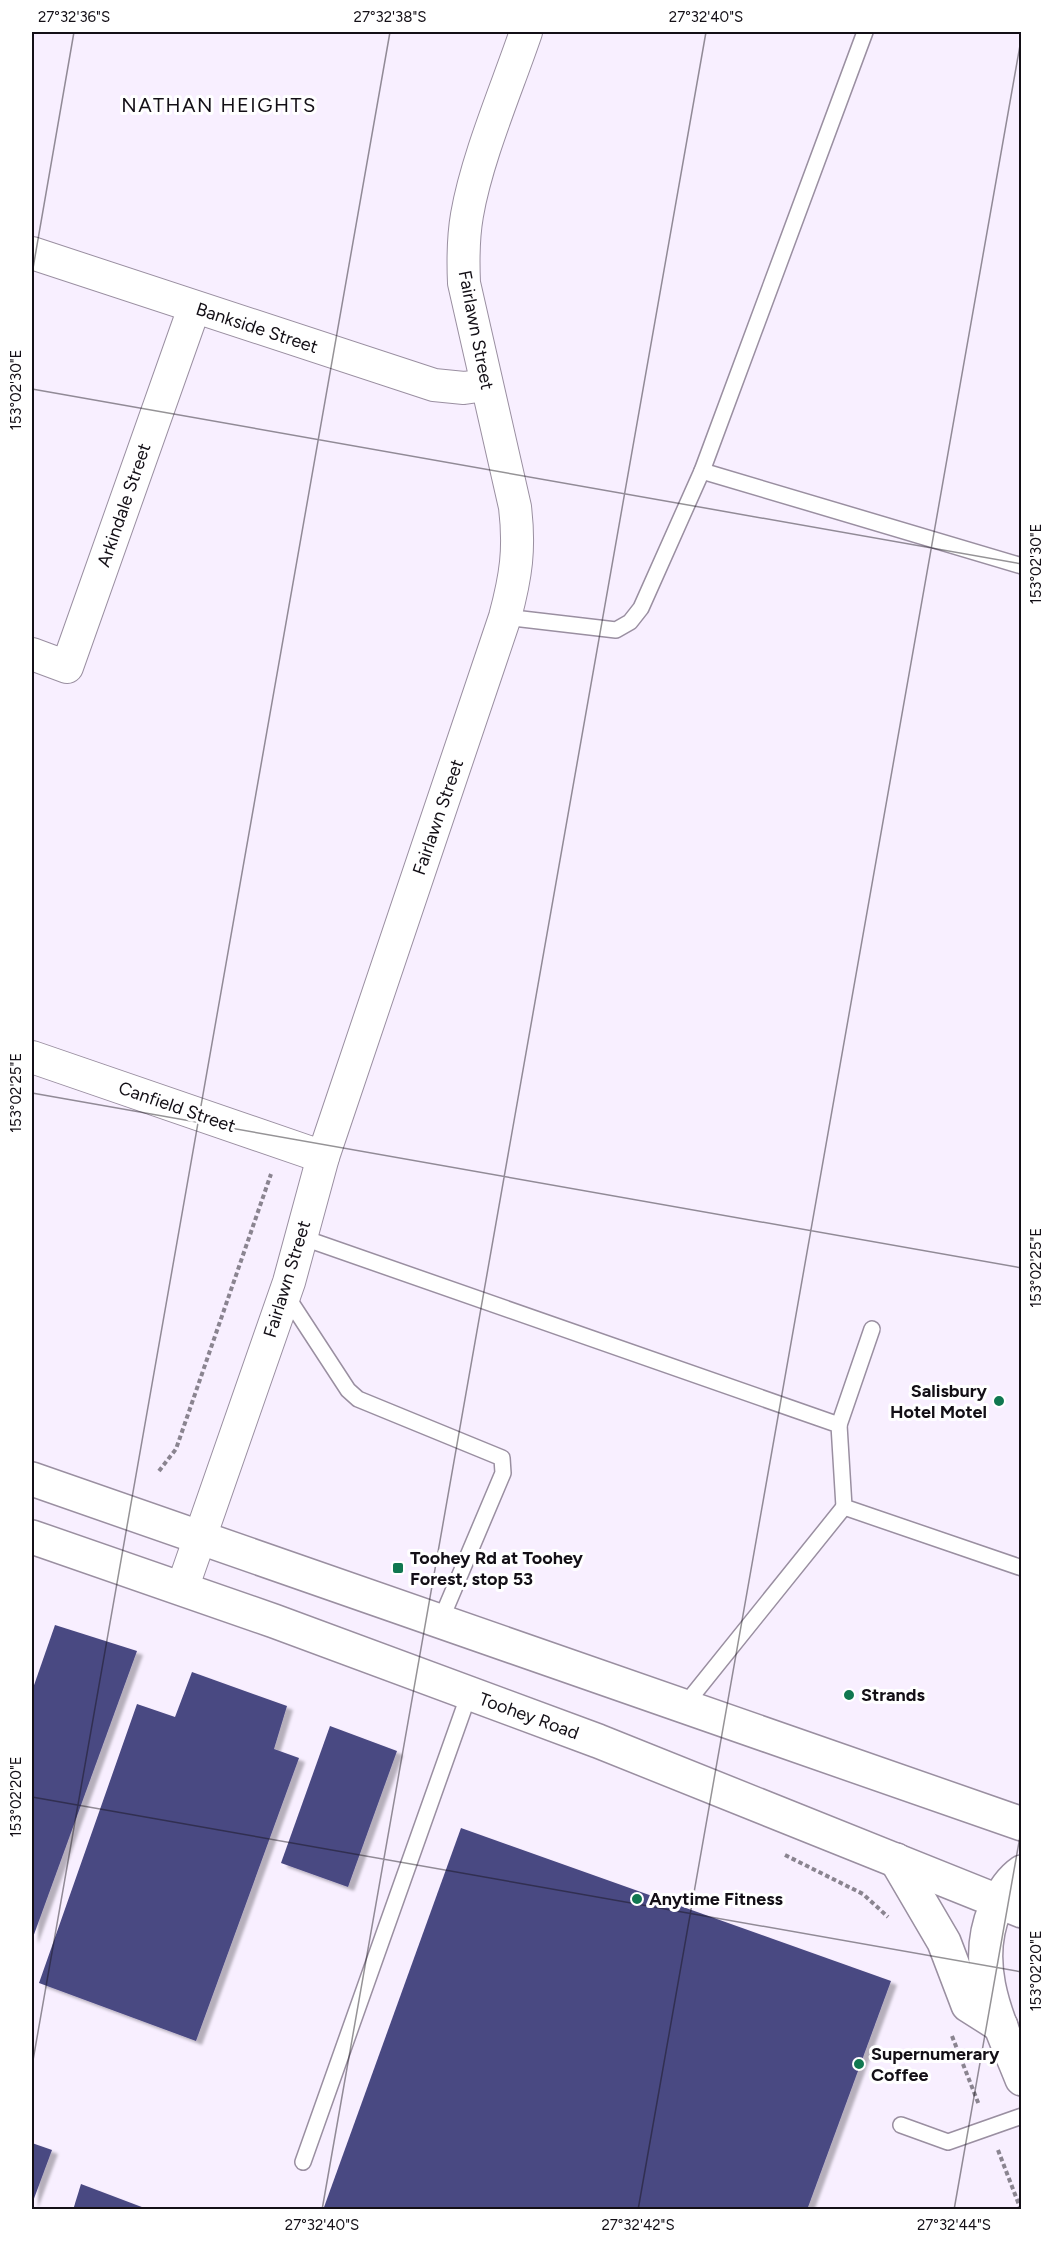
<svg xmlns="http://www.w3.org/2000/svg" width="1053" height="2241" viewBox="0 0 1053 2241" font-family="Figtree,sans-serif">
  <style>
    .building { fill: #4a4882; filter: url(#shadow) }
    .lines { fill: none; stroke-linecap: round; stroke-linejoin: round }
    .lane-casing { stroke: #9a8fa1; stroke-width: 18 }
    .street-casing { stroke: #9a8fa1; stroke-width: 34 }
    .secondary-casing { stroke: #9a8fa1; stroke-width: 36 }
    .path { stroke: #8a8490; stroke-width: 4; stroke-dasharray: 4.5 3; stroke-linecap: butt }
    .lane { stroke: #fff; stroke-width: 15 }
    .street { stroke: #fff; stroke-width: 32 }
    .secondary { stroke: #fff; stroke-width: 33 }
    .ticks { fill: none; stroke: #130f16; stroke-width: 1.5; stroke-opacity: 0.45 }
    .poi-dot { fill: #107750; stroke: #fff; stroke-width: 2 }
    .labels { text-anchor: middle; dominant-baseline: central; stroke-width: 6; stroke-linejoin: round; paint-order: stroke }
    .street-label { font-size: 18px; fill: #130f16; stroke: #fff }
    .poi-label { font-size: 18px; font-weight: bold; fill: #130f16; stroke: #fff; text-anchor: start }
    .neighbourhood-label { font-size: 20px; letter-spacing: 1.5px; fill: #130f16; stroke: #fff }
    .neatline { fill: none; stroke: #130f16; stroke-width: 2 }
    .ticks-label { font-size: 15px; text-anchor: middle; fill: #130f16 }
  </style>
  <defs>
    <filter id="shadow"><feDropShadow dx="6" dy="4" stdDeviation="1.5" flood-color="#0004"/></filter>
  </defs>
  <rect width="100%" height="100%" fill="#f8efff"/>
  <g class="building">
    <polygon points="55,1625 137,1651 32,1940 32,1691"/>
    <polygon points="192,1672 287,1706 274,1749 299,1758 196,2041 39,1983 137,1704 175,1717"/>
    <polygon points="330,1726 397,1751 348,1887 281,1863"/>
    <polygon points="461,1828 891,1981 807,2210 323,2210"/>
    <polygon points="32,2143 52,2150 32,2204"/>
    <polygon points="81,2184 147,2209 147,2210 73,2210"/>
  </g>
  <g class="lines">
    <defs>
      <g id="lane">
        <polyline points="702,471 865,32"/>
        <polyline points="505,617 616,630 630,622 641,608 702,471 1022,566"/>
        <polyline points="301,1237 839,1425 844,1507 1022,1568"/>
        <polyline points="286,1295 348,1390 358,1399 502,1458 503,1473 440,1622"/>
        <polyline points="839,1425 872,1329"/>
        <polyline points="684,1706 844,1507"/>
        <polyline points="901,2125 948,2142 1022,2116"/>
        <polyline points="303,2162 469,1694"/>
      </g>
      <g id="street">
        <polyline points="32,253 434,385 464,388 485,385"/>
        <polyline points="32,654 67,667 194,308"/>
        <polyline points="32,1057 323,1157"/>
        <path d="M182,1589l107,-307 34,-125 182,-540c11,-41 15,-68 10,-110l-51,-224c-1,-23 -1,-45 3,-68 10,-58 40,-127 59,-183"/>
      </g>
      <g id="secondary">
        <polyline points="32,1479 1022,1824"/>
        <polyline points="32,1537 274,1621 598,1741 1022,1911"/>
        <polyline points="896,1860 944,1942 968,2005 1001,2026"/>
        <path d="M1022,1872c-13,9 -21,23 -27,37 -25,59 5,115 27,170"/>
      </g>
    </defs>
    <use href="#lane" class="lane-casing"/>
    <use href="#street" class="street-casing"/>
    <use href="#secondary" class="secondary-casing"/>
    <g class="path">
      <polyline points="159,1471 176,1449 271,1174"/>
      <polyline points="785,1855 863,1894 888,1917"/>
      <polyline points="952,2036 979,2105"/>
      <polyline points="998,2150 1021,2210"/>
    </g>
    <use href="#lane" class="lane"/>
    <use href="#street" class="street"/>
    <use href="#secondary" class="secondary"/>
  </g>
  <path class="ticks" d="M32,274l42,-242M32,389l990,175M32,1093l990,175M32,1797l990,175M32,2066l358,-2034M322,2210l384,-2178M638,2210l384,-2176M954,2210l68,-385"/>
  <g class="poi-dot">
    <circle cx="999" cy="1401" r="6"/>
    <rect x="392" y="1562" width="12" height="12" rx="3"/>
    <circle cx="849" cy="1695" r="6"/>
    <circle cx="637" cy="1899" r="6"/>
    <circle cx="859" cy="2064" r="6"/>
  </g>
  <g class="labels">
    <g class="street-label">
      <text transform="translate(257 328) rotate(18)">Bankside Street</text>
      <text transform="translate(476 330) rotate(79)">Fairlawn Street</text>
      <text transform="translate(124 505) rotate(-71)">Arkindale Street</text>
      <text transform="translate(438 817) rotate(-71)">Fairlawn Street</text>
      <text transform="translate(177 1107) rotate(19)">Canfield Street</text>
      <text transform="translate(287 1279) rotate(-73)">Fairlawn Street</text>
      <text transform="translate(529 1716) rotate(20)">Toohey Road</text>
    </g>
    <g class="poi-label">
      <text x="987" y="1391" text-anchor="end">Salisbury<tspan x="987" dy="21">Hotel Motel</tspan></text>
      <text x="410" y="1558">Toohey Rd at Toohey<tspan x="410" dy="21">Forest, stop 53</tspan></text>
      <text x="861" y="1695">Strands</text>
      <text x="649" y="1899">Anytime Fitness</text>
      <text x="871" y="2054">Supernumerary<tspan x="871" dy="21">Coffee</tspan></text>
    </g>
    <g class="neighbourhood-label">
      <text x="219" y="105">NATHAN HEIGHTS</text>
    </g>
  </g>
  <rect width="1053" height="2241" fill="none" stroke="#ffffff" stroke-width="66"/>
  <rect x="33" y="33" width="987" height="2175" class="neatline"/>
  <g class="ticks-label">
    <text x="74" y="22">27°32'36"S</text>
    <text x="390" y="22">27°32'38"S</text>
    <text x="706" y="22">27°32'40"S</text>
    <text transform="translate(16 390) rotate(-90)" y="5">153°02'30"E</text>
    <text transform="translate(1036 564) rotate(-90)" y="5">153°02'30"E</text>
    <text transform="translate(16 1093) rotate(-90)" y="5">153°02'25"E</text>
    <text transform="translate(1036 1268) rotate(-90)" y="5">153°02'25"E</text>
    <text transform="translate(16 1797) rotate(-90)" y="5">153°02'20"E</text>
    <text transform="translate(1036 1971) rotate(-90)" y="5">153°02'20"E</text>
    <text x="322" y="2230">27°32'40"S</text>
    <text x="638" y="2230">27°32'42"S</text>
    <text x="954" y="2230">27°32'44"S</text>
  </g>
</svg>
